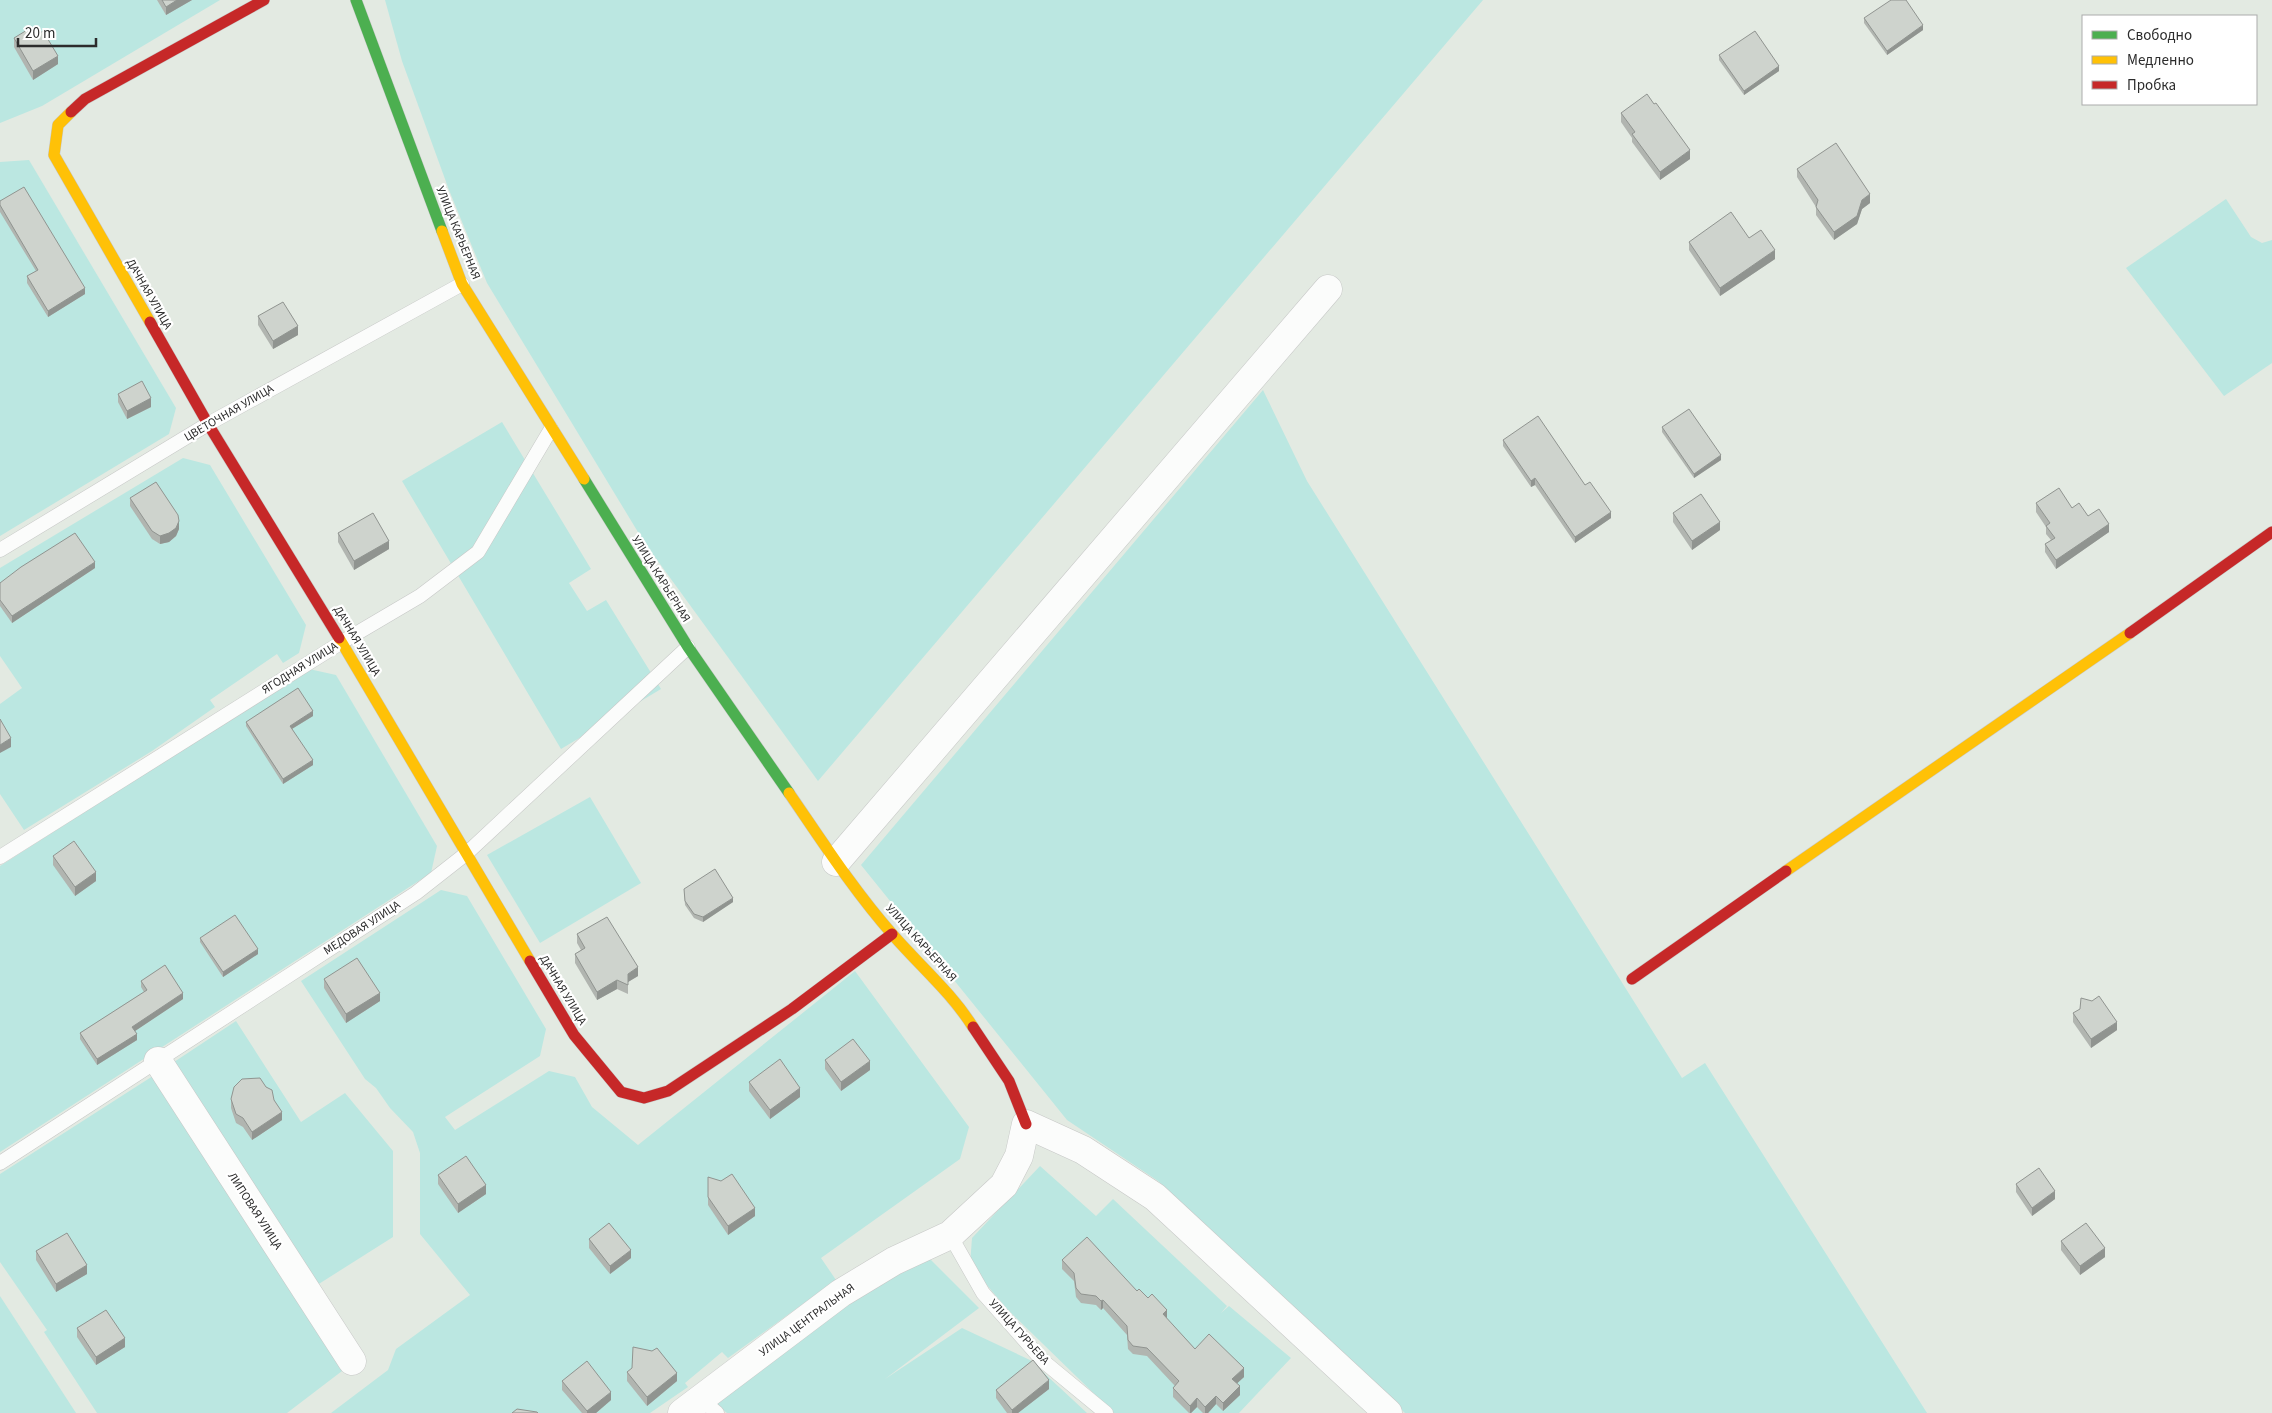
<svg xmlns="http://www.w3.org/2000/svg" width="2272" height="1413" viewBox="0 0 2272 1413" font-family="'Source Sans 3',sans-serif">
  <style>
    .green { fill: #bbe7e1 }
    .lines { fill: none; stroke-linecap: round; stroke-linejoin: round }
    .lane-casing { stroke: #c7c8c7; stroke-width: 15 }
    .street-casing { stroke: #c7c8c7; stroke-width: 29 }
    .fast-casing { stroke: #c7c8c7; stroke-width: 12 }
    .slow-casing { stroke: #c7c8c7; stroke-width: 12 }
    .jam-casing { stroke: #c7c8c7; stroke-width: 12 }
    .lane { stroke: #fbfcfb; stroke-width: 14 }
    .street { stroke: #fbfcfb; stroke-width: 28 }
    .fast { stroke: #4caf50; stroke-width: 11 }
    .slow { stroke: #ffc107; stroke-width: 11 }
    .jam { stroke: #c62828; stroke-width: 11 }
    .wall { fill: #b1b5b0 }
    .shaded-wall { fill: #909490 }
    .building { fill: #ced3cd; stroke: #909490 }
    .labels { text-anchor: middle; dominant-baseline: central; stroke-width: 4.5; stroke-linejoin: round; paint-order: stroke }
    .street-label { font-size: 12px; fill: #2c2c2c; stroke: #fff }
  </style>
  <rect width="100%" height="100%" fill="#e3eae2"/>
  <g class="green">
    <polygon points="0,0 220,0 42,106 0,123"/>
    <polygon points="385,0 1483,0 818,781 644,542 487,283 449,190 402,61"/>
    <polygon points="29,160 176,408 169,434 0,536 0,162"/>
    <polygon points="2226,199 2251,237 2262,243 2272,240 2272,363 2224,396 2126,268"/>
    <polygon points="1263,390 1307,481 1682,1078 1705,1063 1927,1413 1405,1413 1158,1181 1067,1120 861,865"/>
    <polygon points="502,422 591,569 569,583 587,611 606,600 661,689 561,749 402,481"/>
    <polygon points="183,458 210,465 306,625 299,653 283,663 277,654 210,700 215,707 152,751 24,830 0,794 0,704 22,688 0,656 0,568"/>
    <polygon points="309,669 336,675 437,846 431,873 0,1152 0,866"/>
    <polygon points="590,797 641,883 540,943 487,855"/>
    <polygon points="441,890 467,896 546,1029 540,1056 445,1117 455,1130 549,1071 575,1077 592,1107 638,1145 855,971 969,1127 960,1159 821,1258 836,1280 728,1358 722,1352 685,1383 688,1387 650,1413 331,1413 388,1370 396,1349 470,1295 420,1234 420,1153 413,1132 390,1108 376,1088 365,1079 301,981"/>
    <polygon points="236,1021 301,1122 345,1093 393,1151 393,1237 314,1287 171,1064"/>
    <polygon points="156,1074 346,1368 287,1413 97,1413 44,1332 47,1330 0,1262 0,1174"/>
    <polygon points="1040,1166 1096,1216 1113,1199 1227,1306 1221,1313 1229,1306 1291,1358 1239,1413 1114,1413 1007,1309 970,1265 972,1238"/>
    <polygon points="925,1254 979,1308 885,1379 962,1328 1030,1360 1087,1413 727,1413 715,1403 855,1299"/>
    <polygon points="0,1296 76,1413 0,1413"/>
  </g>
  <g class="lines">
    <defs>
      <g id="lane">
        <polyline points="0,550 208,424 462,284"/>
        <polyline points="0,857 342,642 420,596 478,552 551,429"/>
        <polyline points="0,1163 416,893 467,853 688,647"/>
        <polyline points="950,1235 983,1293 1043,1361 1106,1413"/>
        <polyline points="701,1399 717,1413"/>
      </g>
      <g id="street">
        <polyline points="836,862 1328,289"/>
        <polyline points="158,1061 352,1361"/>
        <polyline points="682,1413 841,1293 894,1261 950,1235 1004,1185 1019,1156 1026,1124 1083,1150 1155,1197 1388,1413"/>
      </g>
      <g id="fast">
        <polyline points="356,0 442,231"/>
        <polyline points="584,479 688,647 789,793"/>
      </g>
      <g id="slow">
        <polyline points="71,112 58,125 54,155 150,322"/>
        <polyline points="442,231 462,284 584,479"/>
        <polyline points="339,638 530,961"/>
        <path d="M789,793c33,48 65,98 104,142 27,31 58,57 80,92"/>
        <polyline points="1786,871 2130,633"/>
      </g>
      <g id="jam">
        <polyline points="71,112 85,99 264,0"/>
        <polyline points="150,322 208,424 339,638"/>
        <polyline points="2130,633 2272,532"/>
        <polyline points="530,961 574,1035 621,1092 644,1098 668,1091 792,1009 892,934"/>
        <polyline points="1632,979 1786,871"/>
        <polyline points="973,1027 1009,1081 1026,1124"/>
      </g>
    </defs>
    <use href="#lane" class="lane-casing"/>
    <use href="#street" class="street-casing"/>
    <use href="#fast" class="fast-casing"/>
    <use href="#slow" class="slow-casing"/>
    <use href="#jam" class="jam-casing"/>
    <use href="#lane" class="lane"/>
    <use href="#street" class="street"/>
    <use href="#fast" class="fast"/>
    <use href="#slow" class="slow"/>
    <use href="#jam" class="jam"/>
  </g>
  <g class="wall">
    <polygon points="157,0 192,0 166,15"/>
    <polygon points="1864,18 1923,30 1887,55 1864,23"/>
    <polygon points="37,35 58,64 33,80 14,47 14,38"/>
    <polygon points="1719,55 1779,71 1744,95 1719,60"/>
    <polygon points="1621,113 1690,159 1660,180 1632,142 1632,138 1621,122"/>
    <polygon points="1797,169 1870,203 1862,209 1857,224 1834,240 1816,215 1816,207 1797,177"/>
    <polygon points="0,201 85,294 48,317 27,283 27,276 36,271 0,212"/>
    <polygon points="1749,238 1775,259 1720,296 1689,250 1689,242"/>
    <polygon points="258,316 298,335 273,349 258,325"/>
    <polygon points="118,394 151,407 127,419 118,402"/>
    <polygon points="1662,427 1721,460 1694,478 1662,432"/>
    <polygon points="1503,440 1585,485 1611,518 1575,543 1535,485 1531,487 1503,446"/>
    <polygon points="130,498 179,529 176,536 169,542 160,544 152,539 130,506"/>
    <polygon points="2036,503 2072,508 2088,516 2109,532 2056,569 2045,552 2045,544 2051,540 2046,534 2046,527 2036,512"/>
    <polygon points="1673,513 1720,530 1692,550 1673,522"/>
    <polygon points="338,533 389,549 354,570 338,542"/>
    <polygon points="95,568 12,623 0,606 0,583"/>
    <polygon points="313,716 292,729 313,765 283,784 246,726 246,722"/>
    <polygon points="53,856 96,881 75,896 53,865"/>
    <polygon points="684,889 733,902 703,922 694,918 685,905"/>
    <polygon points="577,934 638,976 628,982 628,994 617,989 597,1000 575,963 575,954 581,950 577,943"/>
    <polygon points="200,938 258,954 223,977 200,942"/>
    <polygon points="324,979 380,1001 346,1023 324,988"/>
    <polygon points="141,981 183,999 135,1031 137,1040 97,1065 80,1039 80,1033 144,992 141,987"/>
    <polygon points="2073,1013 2117,1030 2091,1048 2073,1022"/>
    <polygon points="825,1060 870,1070 841,1091 825,1069"/>
    <polygon points="749,1082 800,1097 770,1119 749,1091"/>
    <polygon points="231,1099 274,1100 282,1120 252,1140 243,1127 236,1123 231,1108"/>
    <polygon points="438,1175 486,1194 458,1213 438,1184"/>
    <polygon points="708,1177 755,1216 728,1235 708,1205"/>
    <polygon points="2016,1184 2055,1199 2032,1216 2016,1192"/>
    <polygon points="589,1239 631,1258 610,1274 589,1248"/>
    <polygon points="2061,1241 2105,1257 2080,1275 2061,1250"/>
    <polygon points="36,1251 87,1274 56,1292 36,1260"/>
    <polygon points="1062,1260 1137,1291 1167,1319 1195,1349 1244,1377 1237,1383 1240,1395 1223,1411 1216,1404 1208,1413 1203,1413 1197,1407 1191,1413 1189,1413 1173,1397 1173,1388 1175,1386 1147,1356 1133,1354 1128,1349 1127,1335 1103,1308 1101,1310 1096,1305 1081,1303 1076,1297 1074,1281 1062,1269"/>
    <polygon points="77,1328 125,1347 96,1365 77,1337"/>
    <polygon points="627,1372 677,1381 647,1406 627,1381"/>
    <polygon points="562,1381 611,1400 596,1413 582,1413 562,1390"/>
    <polygon points="1049,1389 1018,1413 1007,1413 996,1398 996,1390"/>
  </g>
  <g class="shaded-wall">
    <polygon points="177,0 192,0 166,15 166,7"/>
    <polygon points="1923,25 1923,30 1887,55 1887,51"/>
    <polygon points="58,56 58,64 33,80 33,71"/>
    <polygon points="1779,66 1779,71 1744,95 1744,91"/>
    <polygon points="1690,150 1690,159 1660,180 1660,172"/>
    <polygon points="1870,194 1870,203 1862,209 1857,224 1834,240 1834,232 1862,200"/>
    <polygon points="1775,250 1775,259 1720,296 1720,288"/>
    <polygon points="85,288 85,294 48,317 48,311"/>
    <polygon points="298,326 298,335 273,349 273,341"/>
    <polygon points="151,398 151,407 127,419 127,411"/>
    <polygon points="1721,455 1721,460 1694,478 1694,474"/>
    <polygon points="1535,478 1535,485 1531,487 1531,481"/>
    <polygon points="1611,512 1611,518 1575,543 1575,537"/>
    <polygon points="179,521 179,529 176,536 169,542 160,544 160,536"/>
    <polygon points="1720,522 1720,530 1692,550 1692,541"/>
    <polygon points="2109,524 2109,532 2056,569 2056,560"/>
    <polygon points="389,541 389,549 354,570 354,561"/>
    <polygon points="95,562 95,568 12,623 12,616"/>
    <polygon points="313,711 313,716 290,730 290,726"/>
    <polygon points="11,738 11,747 0,753 0,745"/>
    <polygon points="313,760 313,765 283,784 283,779"/>
    <polygon points="96,872 96,881 75,896 75,887"/>
    <polygon points="733,898 733,902 703,922 703,917"/>
    <polygon points="258,949 258,954 223,977 223,972"/>
    <polygon points="638,967 638,976 628,982 628,974"/>
    <polygon points="617,980 617,989 597,1000 597,992"/>
    <polygon points="183,993 183,999 132,1033 132,1027"/>
    <polygon points="380,993 380,1001 346,1023 346,1014"/>
    <polygon points="2117,1022 2117,1030 2091,1048 2091,1039"/>
    <polygon points="137,1034 137,1040 97,1065 97,1059"/>
    <polygon points="870,1061 870,1070 841,1091 841,1082"/>
    <polygon points="800,1088 800,1097 770,1119 770,1110"/>
    <polygon points="282,1112 282,1120 252,1140 252,1132"/>
    <polygon points="486,1185 486,1194 458,1213 458,1204"/>
    <polygon points="2055,1191 2055,1199 2032,1216 2032,1208"/>
    <polygon points="755,1208 755,1216 728,1235 728,1226"/>
    <polygon points="2105,1248 2105,1257 2080,1275 2080,1266"/>
    <polygon points="631,1250 631,1258 610,1274 610,1266"/>
    <polygon points="87,1265 87,1274 56,1292 56,1284"/>
    <polygon points="1103,1300 1103,1308 1101,1310 1101,1301"/>
    <polygon points="1167,1310 1167,1319 1163,1323 1163,1314"/>
    <polygon points="125,1338 125,1347 96,1365 96,1357"/>
    <polygon points="1244,1368 1244,1377 1232,1388 1232,1379"/>
    <polygon points="677,1373 677,1381 647,1406 647,1397"/>
    <polygon points="1049,1380 1049,1389 1018,1413 1012,1413 1012,1410"/>
    <polygon points="1240,1386 1240,1395 1223,1411 1223,1403"/>
    <polygon points="611,1392 611,1400 596,1413 587,1413 587,1411"/>
    <polygon points="1216,1396 1216,1404 1208,1413 1205,1413 1205,1407"/>
    <polygon points="1197,1398 1197,1407 1191,1413 1190,1413 1190,1406"/>
  </g>
  <g class="building">
    <polygon points="162,0 177,0 166,7"/>
    <polygon points="1891,0 1906,0 1923,25 1887,51 1864,18"/>
    <polygon points="32,27 37,35 43,31 58,56 33,71 14,38"/>
    <polygon points="1755,31 1779,66 1744,91 1719,55"/>
    <polygon points="1647,94 1654,104 1656,103 1690,150 1660,172 1632,134 1635,132 1621,113"/>
    <polygon points="1836,143 1870,194 1862,200 1857,216 1834,232 1816,207 1818,200 1797,169"/>
    <polygon points="24,187 85,288 48,311 27,276 38,270 0,205 0,201"/>
    <polygon points="1731,212 1749,238 1761,230 1775,250 1720,288 1689,242"/>
    <polygon points="283,302 298,326 273,341 258,316"/>
    <polygon points="142,381 151,398 127,411 118,394"/>
    <polygon points="1689,409 1721,455 1694,474 1662,427"/>
    <polygon points="1538,416 1585,485 1590,482 1611,512 1575,537 1535,478 1531,481 1503,440"/>
    <polygon points="156,482 178,515 179,521 176,528 169,533 160,536 152,531 130,498"/>
    <polygon points="2059,488 2072,508 2079,503 2088,516 2099,509 2109,524 2056,560 2045,544 2055,538 2046,526 2050,523 2036,503"/>
    <polygon points="1701,494 1720,522 1692,541 1673,513"/>
    <polygon points="373,513 389,541 354,561 338,533"/>
    <polygon points="75,533 95,562 12,616 0,600 0,583 21,567"/>
    <polygon points="298,688 313,711 290,726 313,760 283,779 246,722"/>
    <polygon points="0,719 11,738 0,745"/>
    <polygon points="74,841 96,872 75,887 53,856"/>
    <polygon points="715,869 733,898 703,917 694,914 685,901 684,889"/>
    <polygon points="235,915 258,949 223,972 200,938"/>
    <polygon points="607,917 638,967 628,974 628,985 617,980 597,992 575,954 585,948 577,934"/>
    <polygon points="357,958 380,993 346,1014 324,979"/>
    <polygon points="165,965 183,993 132,1027 137,1034 97,1059 80,1033 147,990 141,981"/>
    <polygon points="2099,996 2117,1022 2091,1039 2073,1013 2080,1009 2081,998 2092,1001"/>
    <polygon points="853,1039 870,1061 841,1082 825,1060"/>
    <polygon points="780,1059 800,1088 770,1110 749,1082"/>
    <polygon points="260,1078 266,1087 272,1090 274,1100 282,1112 252,1132 243,1118 236,1114 231,1099 234,1087 242,1079"/>
    <polygon points="466,1156 486,1185 458,1204 438,1175"/>
    <polygon points="2039,1168 2055,1191 2032,1208 2016,1184"/>
    <polygon points="732,1174 755,1208 728,1226 708,1197 708,1177 721,1181"/>
    <polygon points="609,1223 631,1250 610,1266 589,1239"/>
    <polygon points="2086,1223 2105,1248 2080,1266 2061,1241"/>
    <polygon points="67,1233 87,1265 56,1284 36,1251"/>
    <polygon points="1087,1237 1137,1291 1139,1289 1148,1298 1152,1294 1167,1310 1163,1314 1195,1349 1209,1334 1244,1368 1232,1379 1240,1386 1223,1403 1216,1396 1205,1407 1197,1398 1190,1406 1173,1388 1179,1381 1147,1348 1133,1346 1128,1340 1127,1326 1103,1300 1101,1301 1096,1296 1081,1294 1076,1288 1074,1273 1062,1260"/>
    <polygon points="106,1310 125,1338 96,1357 77,1328"/>
    <polygon points="633,1347 652,1351 657,1348 677,1373 647,1397 627,1372 632,1368"/>
    <polygon points="1033,1360 1049,1380 1012,1410 996,1390"/>
    <polygon points="587,1361 611,1392 587,1411 562,1381"/>
    <polygon points="517,1409 537,1412 538,1413 512,1413"/>
  </g>
  <g class="labels">
    <g class="street-label">
      <text transform="translate(458 233) rotate(68)">УЛИЦА КАРЬЕРНАЯ</text>
      <text transform="translate(149 294) rotate(60)">ДАЧНАЯ УЛИЦА</text>
      <text transform="translate(229 413) rotate(-30)">ЦВЕТОЧНАЯ УЛИЦА</text>
      <text transform="translate(661 579) rotate(58)">УЛИЦА КАРЬЕРНАЯ</text>
      <text transform="translate(357 641) rotate(59)">ДАЧНАЯ УЛИЦА</text>
      <text transform="translate(300 668) rotate(-32)">ЯГОДНАЯ УЛИЦА</text>
      <text transform="translate(362 928) rotate(-33)">МЕДОВАЯ УЛИЦА</text>
      <text transform="translate(921 943) rotate(48)">УЛИЦА КАРЬЕРНАЯ</text>
      <text transform="translate(563 990) rotate(59)">ДАЧНАЯ УЛИЦА</text>
      <text transform="translate(255 1211) rotate(57)">ЛИПОВАЯ УЛИЦА</text>
      <text transform="translate(807 1320) rotate(-36)">УЛИЦА ЦЕНТРАЛЬНАЯ</text>
      <text transform="translate(1019 1332) rotate(48)">УЛИЦА ГУРЬЕВА</text>
    </g>
  </g>
  <rect x="2082" y="15" width="175" height="90" fill="#ffffff" stroke="#ababab"/>
  <rect x="2092" y="31" width="25" height="8" fill="#4caf50" stroke="#ababab"/>
  <text x="2127" y="40" font-size="15" fill="#2c2c2c">Свободно</text>
  <rect x="2092" y="56" width="25" height="8" fill="#ffc107" stroke="#ababab"/>
  <text x="2127" y="65" font-size="15" fill="#2c2c2c">Медленно</text>
  <rect x="2092" y="81" width="25" height="8" fill="#c62828" stroke="#ababab"/>
  <text x="2127" y="90" font-size="15" fill="#2c2c2c">Пробка</text>
  <path d="M18 38v8h78v-8" fill="none" stroke="#2c2c2c" stroke-width="2.5"/>
  <text x="25" y="38" font-size="15" fill="#2c2c2c" stroke="#ffffff" stroke-width="4" paint-order="stroke">20 m</text>
</svg>
